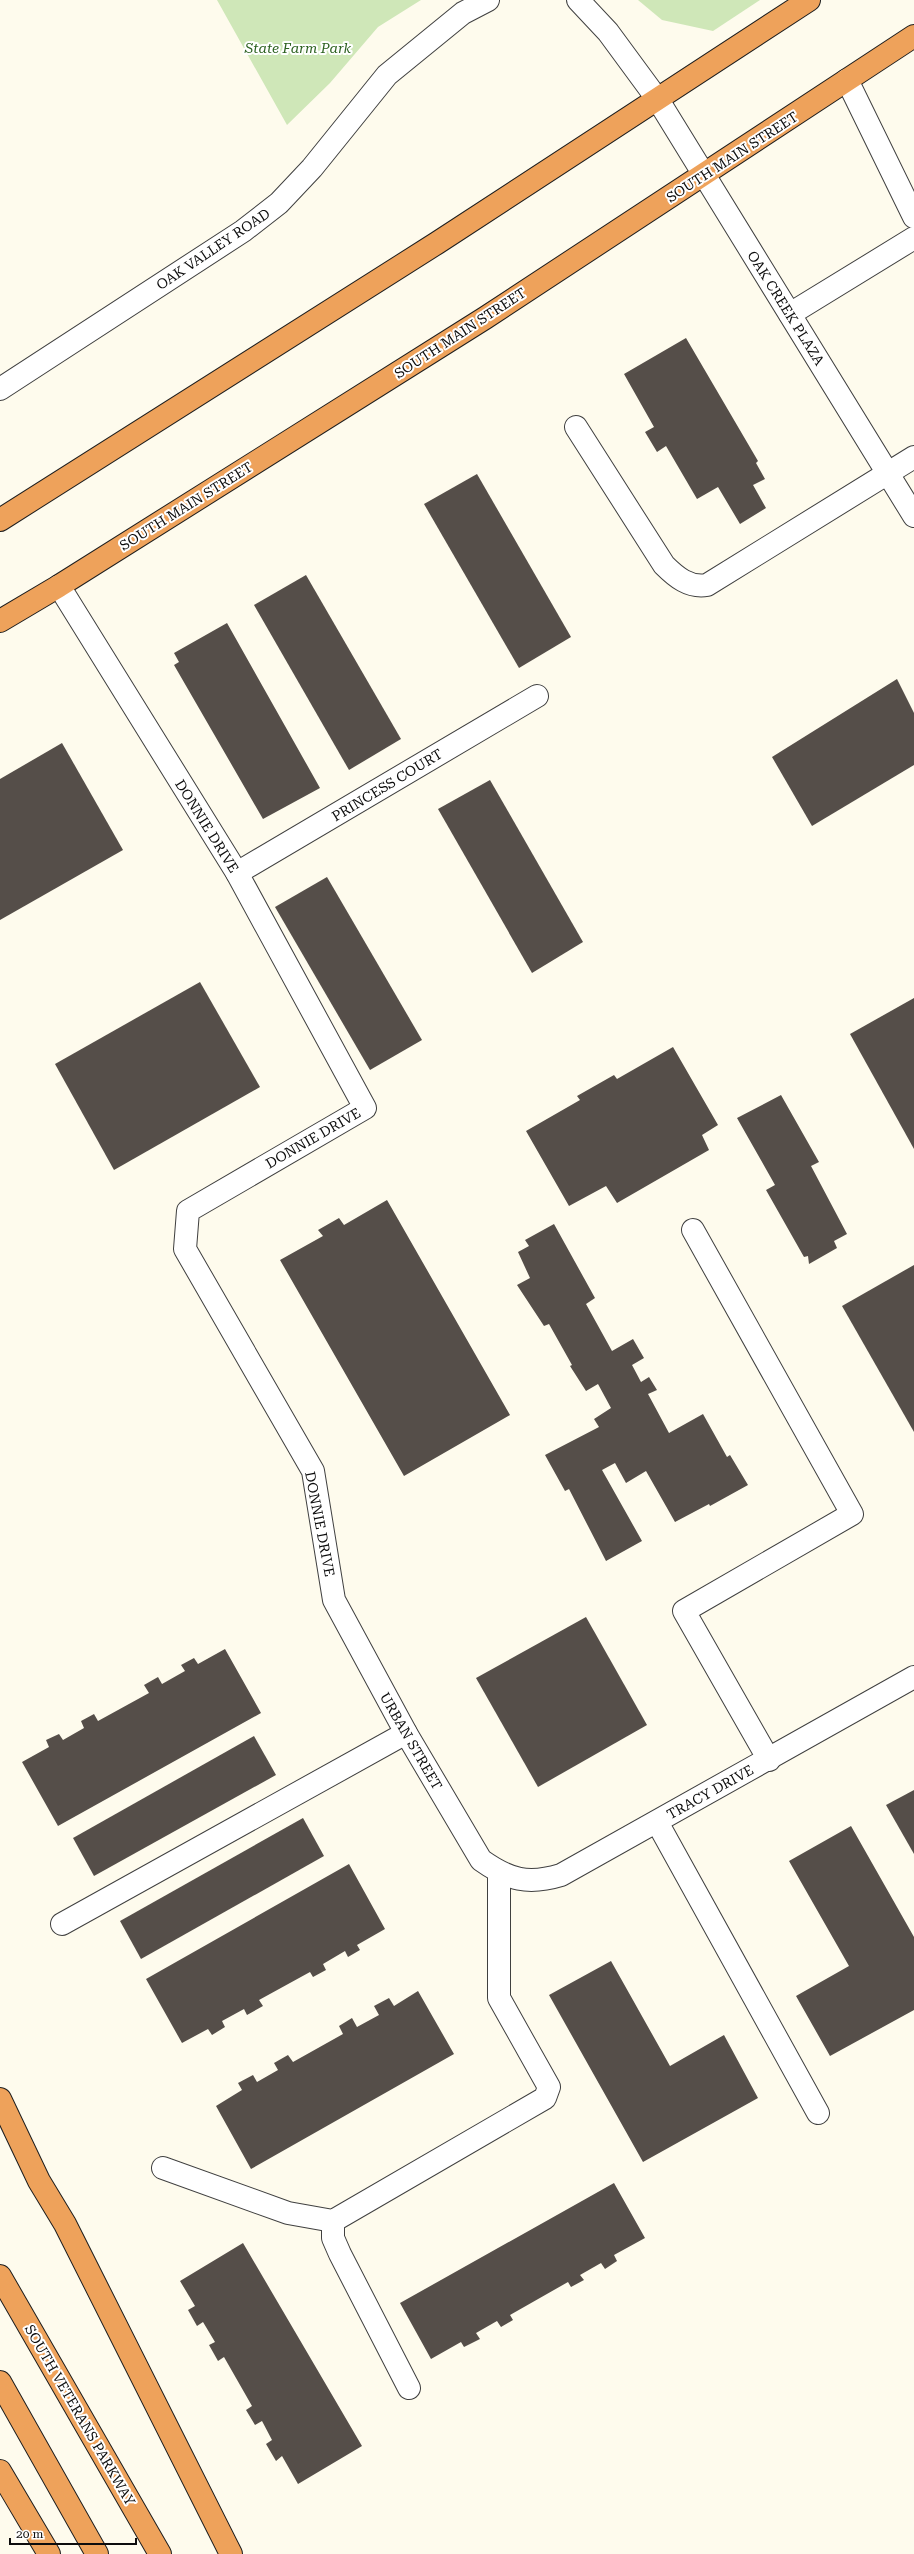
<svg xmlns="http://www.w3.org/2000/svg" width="914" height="2554" viewBox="0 0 914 2554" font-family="'Roboto Serif',serif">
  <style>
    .green { fill: #cfe7b8 }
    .building { fill: #554e49 }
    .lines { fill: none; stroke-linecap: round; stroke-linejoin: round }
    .minor-casing { stroke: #404040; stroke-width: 24 }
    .highway-casing { stroke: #1e1e1e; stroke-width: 24 }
    .minor { stroke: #fff; stroke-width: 22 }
    .highway { stroke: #eea25b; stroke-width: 22 }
    .labels { text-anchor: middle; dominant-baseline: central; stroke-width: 4; stroke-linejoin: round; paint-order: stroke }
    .park-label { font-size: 14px; font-style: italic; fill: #2c6120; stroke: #fff }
    .street-label { font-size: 14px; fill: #0d0d0d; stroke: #fff }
  </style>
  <rect width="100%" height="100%" fill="#fefbed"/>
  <g class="green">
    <polygon points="217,0 421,0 378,27 330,83 287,125"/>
    <polygon points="638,0 760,0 713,31 662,20"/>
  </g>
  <g class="building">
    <polygon points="686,338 758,461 756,463 765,479 753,485 766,508 740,524 718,487 697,499 666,446 657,452 645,432 654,427 624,374"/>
    <polygon points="477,474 571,637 519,668 424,504"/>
    <polygon points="306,575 401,739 349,770 254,605"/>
    <polygon points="227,623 320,788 263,819 174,665 179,662 174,653"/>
    <polygon points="897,679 914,713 914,765 812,826 772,757"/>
    <polygon points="62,743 123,850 0,920 0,779"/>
    <polygon points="490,780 583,942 532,973 438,809"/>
    <polygon points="327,877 422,1040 370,1070 275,907"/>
    <polygon points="200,982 260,1087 114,1170 55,1064"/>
    <polygon points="914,998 914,1149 850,1034"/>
    <polygon points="673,1047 718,1125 702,1135 709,1150 617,1203 606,1186 569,1206 526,1131 580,1100 577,1096 614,1075 617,1079"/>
    <polygon points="781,1095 819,1162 811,1166 847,1234 834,1241 837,1248 809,1264 808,1256 804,1257 766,1190 775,1185 737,1118"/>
    <polygon points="387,1200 510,1415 404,1476 280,1260 323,1236 318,1230 339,1218 344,1225"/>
    <polygon points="554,1224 595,1298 586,1304 612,1351 633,1339 644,1358 632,1365 641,1382 649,1377 657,1390 648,1394 669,1433 703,1414 727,1457 730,1455 748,1485 710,1506 709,1504 675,1522 646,1471 626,1483 615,1463 602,1470 642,1541 606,1561 569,1489 565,1491 545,1455 599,1427 594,1419 611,1408 598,1384 586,1391 570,1366 572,1365 549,1324 544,1326 517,1285 530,1278 518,1252 529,1246 525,1240"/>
    <polygon points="914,1265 914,1432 842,1306"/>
    <polygon points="586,1617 647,1725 538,1787 476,1678"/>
    <polygon points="225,1649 261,1713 58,1826 22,1762 49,1747 46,1740 59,1734 63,1740 84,1728 81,1721 94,1714 98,1721 149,1693 144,1685 158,1677 162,1684 185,1671 181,1665 194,1658 198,1664"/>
    <polygon points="254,1736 276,1775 94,1876 73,1838"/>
    <polygon points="914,1790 914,1854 886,1805"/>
    <polygon points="303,1818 324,1856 141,1959 120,1921"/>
    <polygon points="851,1826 914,1937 914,2010 830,2056 796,1996 849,1966 789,1861"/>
    <polygon points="349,1864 385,1929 357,1945 360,1950 348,1957 345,1951 323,1964 326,1970 313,1977 310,1972 259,2000 263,2006 247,2015 244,2009 222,2021 225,2027 212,2035 208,2029 182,2043 146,1979"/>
    <polygon points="611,1961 670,2066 724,2035 758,2098 643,2162 549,1995"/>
    <polygon points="418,1991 454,2054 251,2169 216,2106 242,2090 238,2083 253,2075 257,2082 278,2070 274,2063 288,2055 293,2062 343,2034 339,2026 352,2018 357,2027 379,2015 374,2006 389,1998 394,2006"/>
    <polygon points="614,2183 645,2238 614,2255 617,2261 605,2269 601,2263 580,2275 584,2280 571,2287 568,2282 510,2315 513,2320 501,2327 497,2321 476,2333 480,2339 464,2347 461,2342 431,2359 400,2303"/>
    <polygon points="243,2243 362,2446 298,2484 282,2456 276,2461 266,2444 272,2440 262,2421 255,2425 246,2410 252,2406 224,2357 218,2361 209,2345 215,2342 203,2322 197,2326 188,2310 195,2306 180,2281"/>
  </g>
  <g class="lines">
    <defs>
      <g id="minor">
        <polyline points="578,0 608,32 658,100 914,516"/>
        <polyline points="847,80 914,217"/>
        <polyline points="790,314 914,238"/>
        <polyline points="0,389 243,231 279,203 312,168 387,75 463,13 488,0"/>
        <path d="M576,427l88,138c12,12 25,23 43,20l207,-128"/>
        <path d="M59,586l178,287 128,235 -177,103 -3,38 128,222 21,129 72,133 75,127c28,20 47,25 80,15l353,-198"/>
        <polyline points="237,873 537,696"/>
        <polyline points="693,1230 852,1514 684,1611 769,1760"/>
        <polyline points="657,1822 818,2113"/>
        <polyline points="62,1924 406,1733"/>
        <polyline points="163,2168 288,2213 333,2221 545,2098 549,2087 499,1998 499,1873"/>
        <polyline points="333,2221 333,2238 340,2254 409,2388"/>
      </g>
      <g id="highway">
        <polyline points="0,520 437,243 809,0"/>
        <polyline points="0,621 59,586 485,318 914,36"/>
        <polyline points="0,2099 39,2181 65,2224 231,2554"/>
        <polyline points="0,2276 160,2554"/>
        <polyline points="0,2382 97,2554"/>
        <polyline points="0,2471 49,2554"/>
      </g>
    </defs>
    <use href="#minor" class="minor-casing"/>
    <use href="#highway" class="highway-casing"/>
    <use href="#minor" class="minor"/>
    <use href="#highway" class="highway"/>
  </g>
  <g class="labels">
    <g class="park-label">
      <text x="298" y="48">State Farm Park</text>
    </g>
    <g class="street-label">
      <text transform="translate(732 157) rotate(-33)">SOUTH MAIN STREET</text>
      <text transform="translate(213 249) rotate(-34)">OAK VALLEY ROAD</text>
      <text transform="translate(786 308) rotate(58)">OAK CREEK PLAZA</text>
      <text transform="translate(460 333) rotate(-33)">SOUTH MAIN STREET</text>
      <text transform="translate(186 506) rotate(-32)">SOUTH MAIN STREET</text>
      <text transform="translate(387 785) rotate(-31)">PRINCESS COURT</text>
      <text transform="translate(207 826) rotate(58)">DONNIE DRIVE</text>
      <text transform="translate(313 1138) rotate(-30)">DONNIE DRIVE</text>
      <text transform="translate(320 1524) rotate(79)">DONNIE DRIVE</text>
      <text transform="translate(411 1741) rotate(60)">URBAN STREET</text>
      <text transform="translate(710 1792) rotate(-29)">TRACY DRIVE</text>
      <text transform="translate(80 2415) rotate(60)">SOUTH VETERANS PARKWAY</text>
    </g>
  </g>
  <path d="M10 2538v6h126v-6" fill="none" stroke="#0d0d0d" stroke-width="2"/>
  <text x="16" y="2538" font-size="12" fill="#0d0d0d" stroke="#ffffff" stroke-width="3" paint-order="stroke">20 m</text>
</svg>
